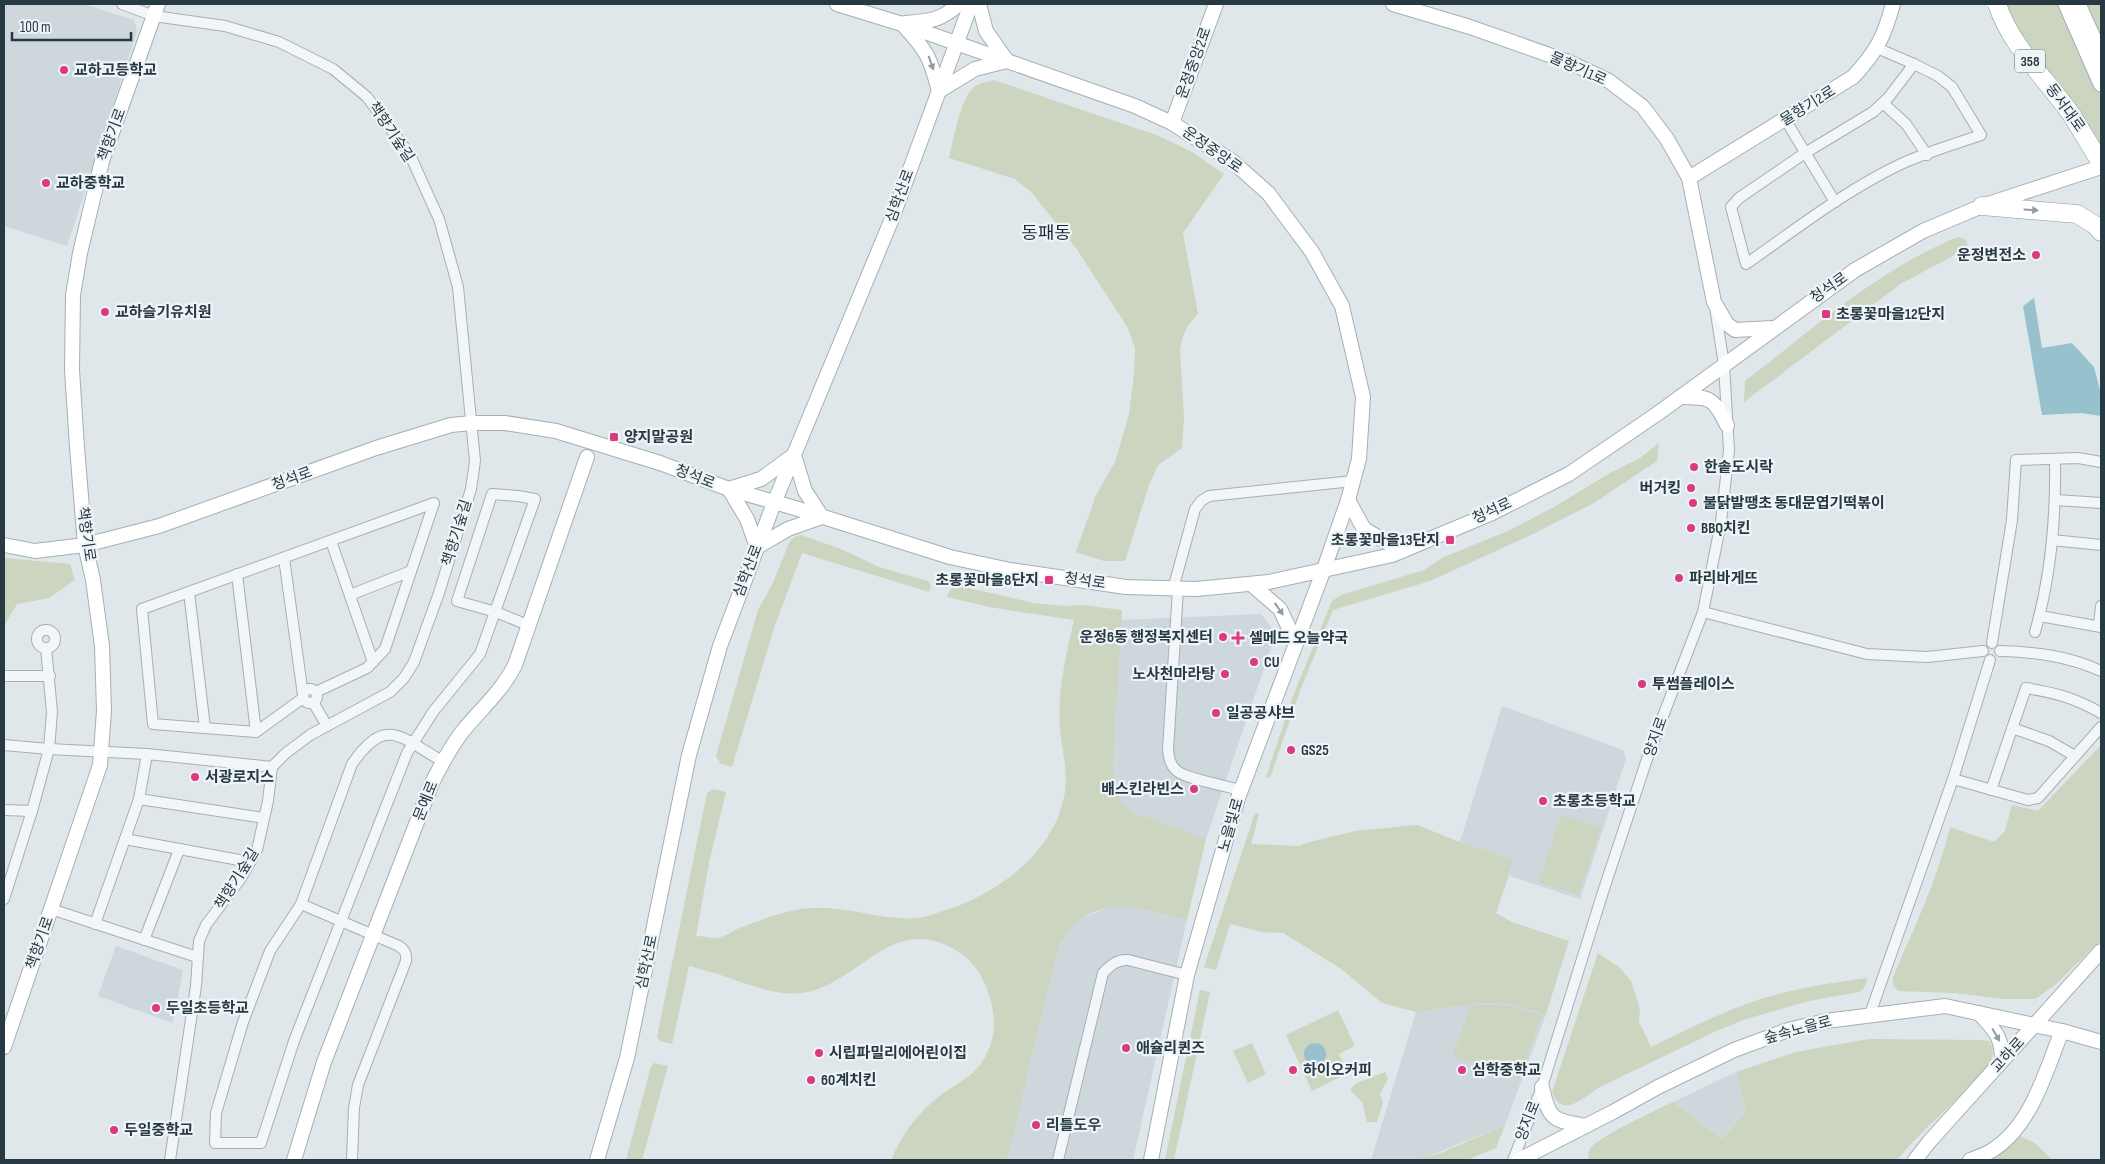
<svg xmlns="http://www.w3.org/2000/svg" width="2105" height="1164" viewBox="0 0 2105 1164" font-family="'Sofia Sans Condensed','Noto Sans KR',sans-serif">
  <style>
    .built { fill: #cdd7dc }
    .green { fill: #cbd5c0 }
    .water { fill: #97c2cd }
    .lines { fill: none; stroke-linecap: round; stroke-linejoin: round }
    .street-casing { stroke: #a4afb5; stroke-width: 12 }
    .secondary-casing { stroke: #a4afb5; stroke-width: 16 }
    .primary-casing { stroke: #9eafb7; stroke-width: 17 }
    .highway-casing { stroke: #8599a2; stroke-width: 19 }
    .street { stroke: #f3f6f8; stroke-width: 10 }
    .secondary { stroke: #fff; stroke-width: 14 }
    .primary { stroke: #fff; stroke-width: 15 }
    .highway { stroke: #fff; stroke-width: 18 }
    .highway-bridge-casing { stroke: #8599a2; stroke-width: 19; stroke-linecap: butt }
    .highway-bridge { stroke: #fff; stroke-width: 18 }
    .oneway { fill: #939ca1 }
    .poi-dot { fill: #db3982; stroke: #eff5f7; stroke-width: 2 }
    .labels { text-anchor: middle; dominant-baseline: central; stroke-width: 4.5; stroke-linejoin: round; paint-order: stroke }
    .shield { fill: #eff5f7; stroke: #637179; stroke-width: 1 }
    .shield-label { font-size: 14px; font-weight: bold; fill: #273943 }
    .street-label { font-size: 15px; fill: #273943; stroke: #eff5f7 }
    .poi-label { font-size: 15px; font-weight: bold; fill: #273943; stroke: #eff5f7; text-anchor: start }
    .quarter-label { font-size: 18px; fill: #192a34; stroke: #eff5f7 }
  </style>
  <rect width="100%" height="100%" fill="#dfe7ea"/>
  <g class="built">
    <polygon points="4,4 84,4 134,20 137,32 67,246 4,226"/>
    <polygon points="1261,614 1276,633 1206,839 1137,814 1125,806 1117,794 1114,781 1113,757 1121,620"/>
    <polygon points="1502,706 1623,750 1626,759 1580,899 1509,876 1514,860 1460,842"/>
    <polygon points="1119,906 1137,907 1187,920 1133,1160 1007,1160 1058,949 1067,932 1077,921 1103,909"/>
    <polygon points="116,946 183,970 173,1023 98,996"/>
    <polygon points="1485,1003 1510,1004 1546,1014 1505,1125 1419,1160 1371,1160 1416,1012"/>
    <polygon points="1736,1072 1746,1112 1722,1139 1673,1102"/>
  </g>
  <g class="green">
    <polygon points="2004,4 2101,4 2101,149 2027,47"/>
    <path d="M994,80l165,56 33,16 32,22 -41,59 15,81c-11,11 -16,21 -18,36l4,68 -2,30 -24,17 -9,20 -24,76h-21l-28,-9 20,-57 19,-33 14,-48 5,-40 1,-26 -7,-20 -52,-80 -44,-55 -17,-14 -66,-21c5,-19 10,-56 24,-70 5,-5 14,-6 21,-8z"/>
    <path d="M1958,237l8,3 2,8 -66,35 -158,119 1,-21c67,-51 133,-112 213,-144z"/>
    <polygon points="1659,443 1657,461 1594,503 1529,536 1430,581 1333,610 1300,691 1270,778 1266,777 1293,696 1332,601 1341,595 1424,570 1444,557 1508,531 1554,507 1610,473 1640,458"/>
    <polygon points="801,535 841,549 879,567 928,581 931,586 929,592 802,553 774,628 732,767 721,764 716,756 758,610 773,583 789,543 794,537"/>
    <polygon points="4,558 70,564 75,580 49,598 17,604 4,626"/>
    <path d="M955,585l79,18 30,3 18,-1 40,5 -9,147 1,24 3,13 8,12 12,8 69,25 -19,81c-52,-14 -99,-30 -129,29l-51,211h-116c11,-26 27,-48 50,-65 18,-13 36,-20 46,-42 12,-24 7,-49 -4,-73 -7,-16 -20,-27 -37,-35 -59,-26 -90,41 -144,48 -26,3 -48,-7 -73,-15 -13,-5 -26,-8 -40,-12l-17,78 -12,-3 -3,-4 50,-244 7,-4 12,3 -16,66 -14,78c7,0 16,3 23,2 6,-2 14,-7 20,-10 22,-8 49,-19 73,-20 36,-2 70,13 106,10 7,-1 15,-4 22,-6 54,-16 112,-56 124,-115 5,-23 -2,-46 -4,-68 -3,-36 6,-74 14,-109l-85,-13 -42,-10 3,-7z"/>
    <path d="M2101,745v195l-46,45 -20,14h-31l-50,-6 -55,-2 -6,-5v-9c21,-49 45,-98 57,-150l44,15 11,-11 7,-26 26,6z"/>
    <polygon points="1255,813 1259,814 1251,844 1300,846 1306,843 1355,831 1417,825 1460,842 1514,860 1496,913 1512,922 1569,941 1546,1014 1510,1004 1484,1003 1416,1012 1382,1003 1340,968 1283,933 1262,932 1230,924 1216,970 1204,967"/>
    <polygon points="1561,815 1601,828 1579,895 1539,882"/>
    <path d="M1598,953l21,14 12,14 9,28 -1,13 12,25c33,-16 66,-33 101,-45 36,-13 78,-19 116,-24l-4,10 -5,4 -50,9 -63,18 -34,14 -114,55c-14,10 -37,31 -46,4z"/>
    <polygon points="1200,990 1210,992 1174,1160 1165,1160"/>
    <polygon points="1484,1005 1510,1006 1542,1015 1519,1079 1453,1056 1470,1006"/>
    <polygon points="1338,1010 1355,1046 1339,1054 1348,1073 1312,1091 1286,1035"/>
    <path d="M1869,1039l112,1 8,1c5,7 5,14 1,22 -4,7 -12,14 -18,20 -24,27 -53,49 -75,77h-308c0,-4 -2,-8 1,-11 7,-12 67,-39 83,-47l49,37 24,-27 -10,-40 60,-20z"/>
    <polygon points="1252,1043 1266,1074 1248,1083 1233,1051"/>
    <polygon points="654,1063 668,1066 642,1160 626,1160 651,1067"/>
    <polygon points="1385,1072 1388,1079 1380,1094 1383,1103 1377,1122 1367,1122 1362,1102 1350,1090 1355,1084"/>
    <polygon points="1505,1125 1496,1148 1467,1160 1415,1160 1441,1153"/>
    <polygon points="2013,1133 2035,1143 2052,1160 1972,1160"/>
  </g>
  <g class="water">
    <polygon points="2034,298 2042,348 2072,343 2094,367 2101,394 2101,416 2081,413 2042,415 2023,306"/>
    <circle cx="1315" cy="1054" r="11"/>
  </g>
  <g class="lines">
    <defs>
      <g id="street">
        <polyline points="122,4 154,16 225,26 279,42 333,69 367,97 410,155 439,219 458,287 475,461 471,489 439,593 414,662 404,678 390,692 310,735 286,753 272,767 268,801 257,850 241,878 206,925 199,941 196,986 170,1160"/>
        <polyline points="1877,48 1914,64"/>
        <path d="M1914,64l24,12 14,11 29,48c-26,9 -54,17 -80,29 -55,26 -105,65 -155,100l-15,-57 8,-9 66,-45 68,-41 15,-14z"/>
        <polyline points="1883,103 1906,124 1927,155"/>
        <polyline points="1785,119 1835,202"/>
        <polyline points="2056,500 2101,503"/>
        <polyline points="2052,540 2101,545"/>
        <polyline points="331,541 373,662"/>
        <polyline points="284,558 303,695"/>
        <polyline points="237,574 256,732"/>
        <polyline points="1173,589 1195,509 1201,501 1209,496 1353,481"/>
        <path d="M1178,589l-10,161c1,8 2,15 9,21 10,8 49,15 64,19"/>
        <polyline points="189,592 205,728"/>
        <polyline points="350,595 411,571"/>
        <polyline points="1703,612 1867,654 1927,657 1983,651"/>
        <polyline points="2040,616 2101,627"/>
        <polyline points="2099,626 2101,606"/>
        <circle cx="46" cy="639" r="9"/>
        <path d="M2035,632c16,-56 21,-115 20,-172"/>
        <polyline points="1992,643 2012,520 2016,460 2078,458 2101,462"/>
        <path d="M2000,651c36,1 68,5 101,20"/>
        <polyline points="4,676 50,676"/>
        <circle cx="310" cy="696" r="7"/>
        <polyline points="303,698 256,732 153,724 142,609 434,503 385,649 367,668 316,692"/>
        <polyline points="313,702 327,726"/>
        <polyline points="2012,728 2049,741 2075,756"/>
        <polyline points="4,745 49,749 147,754 272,767"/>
        <path d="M442,761c-42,-24 -56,-46 -90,3l-51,140 -31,47 -27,71 -27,91 -1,30h46l33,-102 113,-288 26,-41 47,-58 55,-155 -17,-3 -26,-2 -35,107 39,11 34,14"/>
        <polyline points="1953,779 2028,800 2038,798 2101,727"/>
        <path d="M1991,790l35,-102c30,5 49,10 75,25"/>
        <polyline points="139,799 264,818"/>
        <polyline points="4,810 32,811"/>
        <polyline points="125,839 250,862"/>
        <polyline points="4,899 32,811 49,749 52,712 46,648"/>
        <path d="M301,904l98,42c6,4 8,8 7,15l-48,124 -4,23 -2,52"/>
        <polyline points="51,909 197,957"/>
        <polyline points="95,924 139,799 147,754"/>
        <polyline points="144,940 179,850"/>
        <polyline points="1870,1014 1953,779 1990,660"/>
        <path d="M1058,1160l45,-187c7,-7 14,-14 25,-13l59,15"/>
        <polyline points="1513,1160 1542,1087 1603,892 1650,750 1703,612 1721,522 1729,450 1724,365 1715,307"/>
      </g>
      <g id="secondary">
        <polyline points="837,4 902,24 1007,61 1135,106 1172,123 1232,161 1268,193 1312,252 1342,306 1363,397 1359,459 1348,500 1324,569 1238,798 1187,975 1151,1160"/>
        <polyline points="1393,4 1470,27 1569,62 1609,81 1643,107 1667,139 1689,178 1714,302 1727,324 1735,330 1773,328"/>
        <path d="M905,23c25,-2 35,-2 54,-19"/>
        <path d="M904,26c24,26 26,32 35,65l36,-22 32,-8 -21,-30 -7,-27"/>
        <polyline points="1172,123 1216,4"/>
        <path d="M1689,178l164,-101c24,-26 31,-40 40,-73"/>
        <path d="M1680,397c32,0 33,1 47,28"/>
        <polygon points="794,455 805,491 822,517 788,529 757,547 747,519 729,489 761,479"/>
        <polyline points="1348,500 1364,529 1402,551"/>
        <polyline points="4,545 35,551 85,545 159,526 376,448 451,425 472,423 505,423 556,431 660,463 729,489 795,508 950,557 1010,570 1126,587 1196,589 1269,582 1392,555 1492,513 1569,474 1657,414 1855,270 1923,231 1982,206 2101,167"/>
        <polyline points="1251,584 1280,609 1296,643"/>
        <path d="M1979,1013c16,18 23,23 23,48"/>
        <polyline points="4,1047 100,765 104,711 102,646 93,580 85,545 77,447 72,370 73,295 80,253 102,161 158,4"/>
        <path d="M1542,1087c7,34 12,33 44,39"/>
        <path d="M294,1160l30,-98 108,-279c9,-18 18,-35 30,-51 18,-22 40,-41 53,-67l72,-208"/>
        <polyline points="597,1160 627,1058 689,755 720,646 774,503 891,221 971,4"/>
        <polyline points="1519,1160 1613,1112 1658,1087 1734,1050 1788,1030 1826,1021 1945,1006 2062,1031 2101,1042"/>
        <polyline points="1915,1160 1929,1142 2101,951"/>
        <path d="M1970,1160c7,-3 15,-5 21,-9 41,-25 54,-79 71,-120"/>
      </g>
      <g id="primary">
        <polyline points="2066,4 2101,84"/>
        <polyline points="2078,4 2101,55"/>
      </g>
      <g id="highway">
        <polyline points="2071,114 2101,163"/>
        <polyline points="1982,206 2077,214 2095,225 2101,232"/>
      </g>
    </defs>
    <use href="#street" class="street-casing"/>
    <use href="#secondary" class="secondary-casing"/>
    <use href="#primary" class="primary-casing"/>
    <use href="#highway" class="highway-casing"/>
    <use href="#street" class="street"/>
    <use href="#secondary" class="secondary"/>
    <use href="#primary" class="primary"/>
    <use href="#highway" class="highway"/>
    <defs>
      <path id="highway-bridge" d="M1997,4c14,42 48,74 74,110"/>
    </defs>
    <use href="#highway-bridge" class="highway-bridge-casing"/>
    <use href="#highway-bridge" class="highway-bridge"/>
  </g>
  <defs><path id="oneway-solid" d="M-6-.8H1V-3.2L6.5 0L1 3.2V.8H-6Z" transform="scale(1.25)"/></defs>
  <g class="oneway">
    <use href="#oneway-solid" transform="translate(931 63) rotate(71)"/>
    <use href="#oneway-solid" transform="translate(2031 210) rotate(3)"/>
    <use href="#oneway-solid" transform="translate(1279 609) rotate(55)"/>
    <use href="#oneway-solid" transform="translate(1996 1035) rotate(60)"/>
  </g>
  <g class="poi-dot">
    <circle cx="64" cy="70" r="5"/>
    <circle cx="46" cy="183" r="5"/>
    <circle cx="2036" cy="255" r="5"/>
    <circle cx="105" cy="312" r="5"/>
    <rect x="1821" y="309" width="10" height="10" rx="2.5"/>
    <rect x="609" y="432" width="10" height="10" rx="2.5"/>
    <circle cx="1694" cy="467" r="5"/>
    <circle cx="1691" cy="488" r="5"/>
    <circle cx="1693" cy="503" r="5"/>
    <circle cx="1691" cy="528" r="5"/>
    <rect x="1445" y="535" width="10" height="10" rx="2.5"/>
    <circle cx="1679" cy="578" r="5"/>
    <rect x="1044" y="575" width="10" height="10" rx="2.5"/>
    <circle cx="1223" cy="637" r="5"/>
    <path d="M1235.5 630.5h5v5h5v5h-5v5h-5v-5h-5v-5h5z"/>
    <circle cx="1254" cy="662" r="5"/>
    <circle cx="1225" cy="674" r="5"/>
    <circle cx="1642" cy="684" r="5"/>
    <circle cx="1216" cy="713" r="5"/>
    <circle cx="1291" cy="750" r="5"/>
    <circle cx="195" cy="777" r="5"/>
    <circle cx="1194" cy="789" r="5"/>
    <circle cx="1543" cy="801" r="5"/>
    <circle cx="156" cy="1008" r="5"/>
    <circle cx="1126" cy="1048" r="5"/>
    <circle cx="819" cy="1053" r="5"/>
    <circle cx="1293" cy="1070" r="5"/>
    <circle cx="1462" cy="1070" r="5"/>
    <circle cx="811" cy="1080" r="5"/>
    <circle cx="1036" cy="1125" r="5"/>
    <circle cx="114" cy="1130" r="5"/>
  </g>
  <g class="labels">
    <rect class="shield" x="2015" y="49.5" width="30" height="23" rx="4"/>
    <g class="shield-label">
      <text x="2030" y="61">358</text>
    </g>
    <g class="street-label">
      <text transform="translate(1194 63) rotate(-70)">운정중앙2로</text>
      <text transform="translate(1578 69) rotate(24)">물향기1로</text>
      <text transform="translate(1808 106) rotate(-32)">물향기2로</text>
      <text transform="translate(2065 108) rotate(54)">동서대로</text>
      <text transform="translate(391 132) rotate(56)">책향기숲길</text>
      <text transform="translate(112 135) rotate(-70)">책향기로</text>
      <text transform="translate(1212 150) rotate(35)">운정중앙로</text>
      <text transform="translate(900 196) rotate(-70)">심학산로</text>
      <text transform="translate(1829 288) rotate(-35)">청석로</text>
      <text transform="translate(695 477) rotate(21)">청석로</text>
      <text transform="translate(292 479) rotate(-20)">청석로</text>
      <text transform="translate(1492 511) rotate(-25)">청석로</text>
      <text transform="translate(457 533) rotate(-73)">책향기숲길</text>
      <text transform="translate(86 534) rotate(82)">책향기로</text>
      <text transform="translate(748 571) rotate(-69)">심학산로</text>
      <text transform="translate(1085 581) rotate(8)">청석로</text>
      <text transform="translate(1656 737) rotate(-70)">양지로</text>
      <text transform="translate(426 801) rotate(-68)">문예로</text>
      <text transform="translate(1231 825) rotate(-74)">노을빛로</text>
      <text transform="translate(237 879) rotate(-58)">책향기숲길</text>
      <text transform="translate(40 943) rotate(-71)">책향기로</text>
      <text transform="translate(647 962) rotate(-78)">심학산로</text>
      <text transform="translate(1798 1030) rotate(-15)">숲속노을로</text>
      <text transform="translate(2008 1055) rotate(-48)">교하로</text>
      <text transform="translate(1528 1121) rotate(-68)">양지로</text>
    </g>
    <g class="poi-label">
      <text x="74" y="70">교하고등학교</text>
      <text x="56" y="183">교하중학교</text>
      <text x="2026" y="255" text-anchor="end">운정변전소</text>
      <text x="115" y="312">교하슬기유치원</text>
      <text x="1836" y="314">초롱꽃마을12단지</text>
      <text x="624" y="437">양지말공원</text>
      <text x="1704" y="467">한솥도시락</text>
      <text x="1681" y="488" text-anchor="end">버거킹</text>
      <text x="1703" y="503">불닭발땡초 동대문엽기떡볶이</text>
      <text x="1701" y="528">BBQ치킨</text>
      <text x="1440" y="540" text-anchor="end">초롱꽃마을13단지</text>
      <text x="1689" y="578">파리바게뜨</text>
      <text x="1039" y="580" text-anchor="end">초롱꽃마을8단지</text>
      <text x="1213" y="637" text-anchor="end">운정6동 행정복지센터</text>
      <text x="1249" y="638">셀메드 오늘약국</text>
      <text x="1264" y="662">CU</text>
      <text x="1215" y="674" text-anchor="end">노사천마라탕</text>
      <text x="1652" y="684">투썸플레이스</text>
      <text x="1226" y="713">일공공샤브</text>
      <text x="1301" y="750">GS25</text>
      <text x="205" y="777">서광로지스</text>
      <text x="1184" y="789" text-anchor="end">배스킨라빈스</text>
      <text x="1553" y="801">초롱초등학교</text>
      <text x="166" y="1008">두일초등학교</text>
      <text x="1136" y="1048">애슐리퀸즈</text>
      <text x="829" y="1053">시립파밀리에어린이집</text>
      <text x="1303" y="1070">하이오커피</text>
      <text x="1472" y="1070">심학중학교</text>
      <text x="821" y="1080">60계치킨</text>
      <text x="1046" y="1125">리틀도우</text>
      <text x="124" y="1130">두일중학교</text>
    </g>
    <g class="quarter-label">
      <text x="1046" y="233">동패동</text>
    </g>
  </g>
  <rect width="2105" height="1164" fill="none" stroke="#273943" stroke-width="10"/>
  <path d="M12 32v8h119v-8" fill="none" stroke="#273943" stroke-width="2.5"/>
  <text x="20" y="32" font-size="15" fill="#273943" stroke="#eff5f7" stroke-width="4" paint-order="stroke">100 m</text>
</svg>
